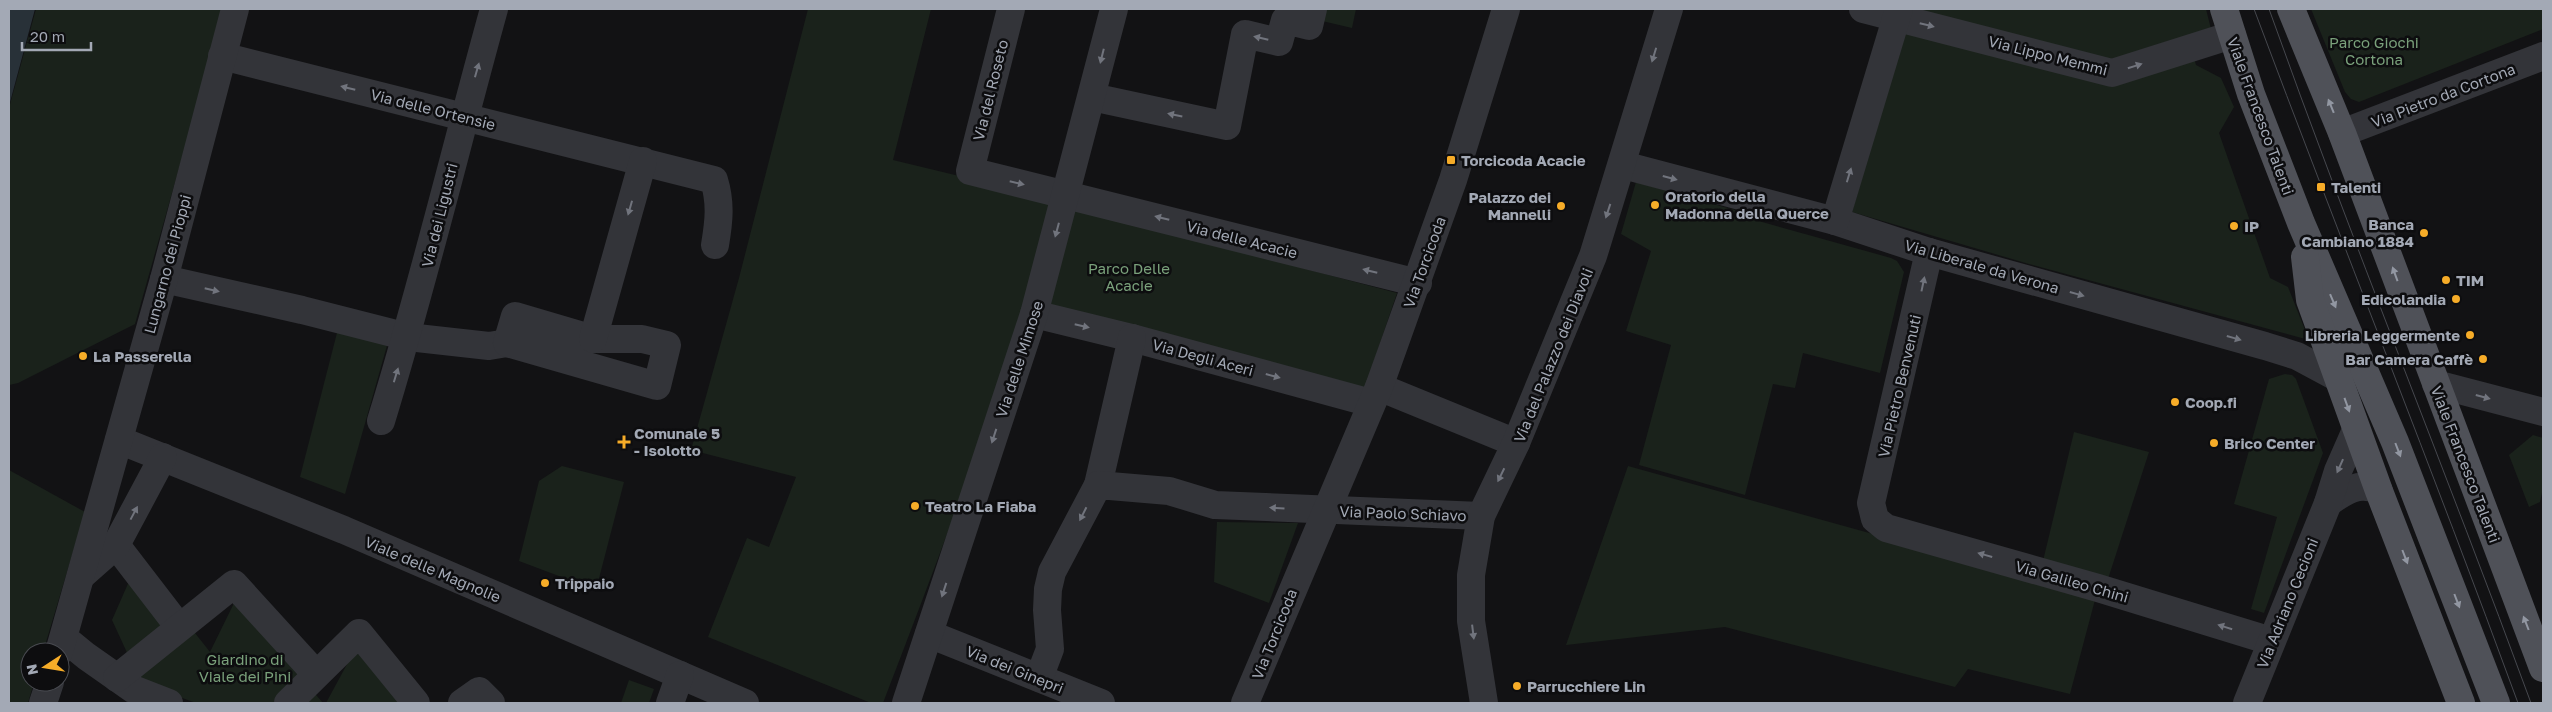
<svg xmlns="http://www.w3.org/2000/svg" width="2552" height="712" viewBox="0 0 2552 712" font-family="'Golos Text',sans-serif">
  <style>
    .green { fill: #1a221b }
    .water { fill: #283138 }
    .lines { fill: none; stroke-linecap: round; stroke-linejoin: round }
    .minor { stroke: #333439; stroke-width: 28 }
    .major { stroke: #4f5158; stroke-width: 28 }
    .tram { stroke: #46484e; stroke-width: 1 }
    .oneway { fill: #71747d }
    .oneway2 { fill: #9297a2 }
    .poi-dot { fill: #f6ac28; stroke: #0d0d0f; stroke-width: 2 }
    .labels { text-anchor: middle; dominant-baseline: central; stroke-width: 5; stroke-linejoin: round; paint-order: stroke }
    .park-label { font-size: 15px; fill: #7aa17b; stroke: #0d0d0f }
    .street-label { font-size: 15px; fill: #a3a9b5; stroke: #0d0d0f }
    .poi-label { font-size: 15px; font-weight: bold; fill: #a3a9b5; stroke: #0d0d0f; text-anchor: start }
  </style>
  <rect width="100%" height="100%" fill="#121214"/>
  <g class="green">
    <polygon points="36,9 224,9 135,324 18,383 9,385 9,108"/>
    <path d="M808,9h123l-38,151 169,41c-53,170 -115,336 -179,502h-12l-163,-66 39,-99 22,9 27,-70 -105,-27 48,-172z"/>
    <polygon points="1321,9 1356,9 1352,28 1318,20"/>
    <polygon points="1911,9 2206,9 2211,29 2188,36 2196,65 2221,78 2234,107 2219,133 2270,278 2288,287 2309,340 2029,264 1852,212"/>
    <polygon points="2311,9 2543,9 2543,29 2359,102 2351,99 2345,92"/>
    <polygon points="1636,182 1738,211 1737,215 1891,258 1897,261 1904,272 1880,373 1803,353 1795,388 1773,384 1745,495 1639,465 1671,345 1626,331 1651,251 1621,234"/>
    <polygon points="1071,207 1397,293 1364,391 1045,308"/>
    <polygon points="338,329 388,342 345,494 300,477"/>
    <polygon points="2285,374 2292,375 2296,379 2323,453 2264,613 2251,609 2277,517 2234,504 2269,379"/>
    <polygon points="2074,432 2149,452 2108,579 2043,561"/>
    <polygon points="2533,435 2543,438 2543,488 2540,502 2529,507 2509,455"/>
    <polygon points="562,466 624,482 596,590 519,561 539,481"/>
    <polygon points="1628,466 2096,596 2070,694 1968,669 1955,687 1725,627 1566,645"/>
    <polygon points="9,470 85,512 43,652 30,652 30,682 34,682 28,703 9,703"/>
    <polygon points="1217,522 1298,523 1269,603 1214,582"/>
    <polygon points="138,561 210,652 235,601 323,703 196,703 141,683 112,620"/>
    <polygon points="358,644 407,703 326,703"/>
    <polygon points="629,680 654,689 649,703 621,703"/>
  </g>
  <polygon class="water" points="9,9 35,9 9,106"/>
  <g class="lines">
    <g class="minor">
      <polyline points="1011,9 970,171 1418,283"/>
      <polyline points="1863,9 2112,73 2232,35"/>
      <path d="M222,56l492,124c7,23 5,41 1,65"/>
      <polyline points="1092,97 1227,126 1245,34 1279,42 1285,20 1309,26 1313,9"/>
      <polyline points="2342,133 2543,56"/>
      <polyline points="1623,165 1835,221 1929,252 2265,346 2297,356 2338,378"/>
      <polyline points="1835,221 1899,9"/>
      <polyline points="1929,252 1871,503 1875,519 1886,528 2098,588 2271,641"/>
      <polyline points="164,279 302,310 408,337 489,346 507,343"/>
      <polyline points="1034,314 1132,338 1371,403"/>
      <polygon points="515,316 593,339 642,339 667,345 657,386 507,343"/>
      <polyline points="593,339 643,161"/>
      <polyline points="2436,384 2543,412"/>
      <polyline points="1379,387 1516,443"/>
      <path d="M381,421c42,-136 75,-275 113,-412"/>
      <polyline points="119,440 344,530 745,703"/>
      <polyline points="1098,485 1132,338"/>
      <path d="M2328,503c15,-11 32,-23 51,-12"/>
      <polyline points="116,545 179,627"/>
      <polyline points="81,576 116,545 163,457"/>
      <polyline points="929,634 1101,703"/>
      <polyline points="64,638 86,656 133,689 169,703"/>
      <polyline points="59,652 164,279 235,9"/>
      <polyline points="117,678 234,584 316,674"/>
      <polyline points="1039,678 1050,649 1047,610 1048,589 1052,572 1098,485 1169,491 1215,505 1481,516"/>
      <polyline points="43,703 50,682"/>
      <polyline points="288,703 359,633 416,703"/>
      <polyline points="462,703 479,691 491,703"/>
      <polyline points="670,703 680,675"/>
      <polyline points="906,703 1034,314 1114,9"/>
      <polyline points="1245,703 1379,387 1453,180 1506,9"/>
      <polyline points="1484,703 1471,621 1471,575 1481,516 1516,443 1593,256 1669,9"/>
      <polyline points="2247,703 2328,503 2338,471 2356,430"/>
    </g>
    <g class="major">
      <polyline points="2224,9 2251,94 2301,223 2395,442 2496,703"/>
      <polyline points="2291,9 2342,133 2543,668"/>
      <polyline points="2305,257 2310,300 2379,491 2461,703"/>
    </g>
    <g class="tram">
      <path d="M2254,9c87,232 179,462 264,694"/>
      <path d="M2269,9c83,233 177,462 262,694"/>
    </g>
  </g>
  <defs><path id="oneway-solid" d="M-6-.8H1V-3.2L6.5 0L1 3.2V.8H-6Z" transform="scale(1.25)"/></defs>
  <g class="oneway">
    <use href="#oneway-solid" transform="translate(1927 25) rotate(14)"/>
    <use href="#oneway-solid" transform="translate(1261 38) rotate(-167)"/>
    <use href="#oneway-solid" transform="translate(1654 55) rotate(107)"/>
    <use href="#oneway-solid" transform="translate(1102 56) rotate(104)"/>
    <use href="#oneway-solid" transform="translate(2135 66) rotate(-18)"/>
    <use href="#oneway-solid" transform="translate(477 70) rotate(-74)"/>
    <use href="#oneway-solid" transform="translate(348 88) rotate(-166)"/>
    <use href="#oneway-solid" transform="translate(1175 115) rotate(-168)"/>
    <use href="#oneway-solid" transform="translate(1849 175) rotate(-73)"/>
    <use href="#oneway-solid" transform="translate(1670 178) rotate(15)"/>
    <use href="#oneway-solid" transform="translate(1017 183) rotate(13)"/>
    <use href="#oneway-solid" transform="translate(630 208) rotate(106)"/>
    <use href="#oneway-solid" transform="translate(1608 211) rotate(108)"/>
    <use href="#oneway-solid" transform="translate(1162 218) rotate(-166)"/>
    <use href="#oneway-solid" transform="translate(1057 230) rotate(105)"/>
    <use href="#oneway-solid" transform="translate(1370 271) rotate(-166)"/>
    <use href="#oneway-solid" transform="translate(1923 284) rotate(-78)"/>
    <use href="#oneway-solid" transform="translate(212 290) rotate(13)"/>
    <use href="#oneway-solid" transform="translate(2077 294) rotate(16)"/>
    <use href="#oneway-solid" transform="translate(1082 326) rotate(13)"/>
    <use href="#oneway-solid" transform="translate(2234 338) rotate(16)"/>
    <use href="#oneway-solid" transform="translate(396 375) rotate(-73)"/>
    <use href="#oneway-solid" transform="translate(1273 376) rotate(15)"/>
    <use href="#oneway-solid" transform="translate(2483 397) rotate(15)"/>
    <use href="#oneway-solid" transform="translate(994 436) rotate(108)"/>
    <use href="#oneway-solid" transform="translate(2340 466) rotate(114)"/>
    <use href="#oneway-solid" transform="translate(1501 475) rotate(116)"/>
    <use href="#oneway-solid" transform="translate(1277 508) rotate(-177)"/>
    <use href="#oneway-solid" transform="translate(134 513) rotate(-62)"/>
    <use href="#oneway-solid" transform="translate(1083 514) rotate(117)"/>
    <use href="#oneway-solid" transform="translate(1985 555) rotate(-164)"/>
    <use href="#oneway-solid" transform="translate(944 590) rotate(108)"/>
    <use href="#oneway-solid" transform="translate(2225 627) rotate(-163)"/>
    <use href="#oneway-solid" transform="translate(1473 632) rotate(83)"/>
  </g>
  <g class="oneway2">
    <use href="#oneway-solid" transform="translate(2331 106) rotate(-112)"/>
    <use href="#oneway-solid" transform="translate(2395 274) rotate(-110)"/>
    <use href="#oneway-solid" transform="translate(2333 301) rotate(67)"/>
    <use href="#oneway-solid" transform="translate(2347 405) rotate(70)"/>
    <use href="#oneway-solid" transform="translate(2398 450) rotate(69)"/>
    <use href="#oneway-solid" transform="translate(2405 557) rotate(69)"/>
    <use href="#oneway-solid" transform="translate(2457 601) rotate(69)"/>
    <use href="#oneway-solid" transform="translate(2526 623) rotate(-111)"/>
  </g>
  <g class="poi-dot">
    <rect x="1446" y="155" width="10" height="10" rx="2.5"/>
    <rect x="2316" y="182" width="10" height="10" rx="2.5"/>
    <circle cx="1655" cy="205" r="5"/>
    <circle cx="1561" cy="206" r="5"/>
    <circle cx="2234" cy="226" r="5"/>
    <circle cx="2424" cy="233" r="5"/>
    <circle cx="2446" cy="280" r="5"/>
    <circle cx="2456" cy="299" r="5"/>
    <circle cx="2470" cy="335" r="5"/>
    <circle cx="83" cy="356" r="5"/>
    <circle cx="2483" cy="359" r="5"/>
    <circle cx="2175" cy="402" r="5"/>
    <path d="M621.5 434.5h5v5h5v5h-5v5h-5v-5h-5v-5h5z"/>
    <circle cx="2214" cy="443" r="5"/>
    <circle cx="915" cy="506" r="5"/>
    <circle cx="545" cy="583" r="5"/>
    <circle cx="1517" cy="686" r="5"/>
  </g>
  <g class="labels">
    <g class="park-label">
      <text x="2374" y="42">Parco Giochi<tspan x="2374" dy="17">Cortona</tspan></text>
      <text x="1129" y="268">Parco Delle<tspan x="1129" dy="17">Acacie</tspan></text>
      <text x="245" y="659">Giardino di<tspan x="245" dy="17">Viale dei Pini</tspan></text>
    </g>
    <g class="street-label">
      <text transform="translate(2048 55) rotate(14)">Via Lippo Memmi</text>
      <text transform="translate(990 90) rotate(-76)">Via del Roseto</text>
      <text transform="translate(2443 95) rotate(-21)">Via Pietro da Cortona</text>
      <text transform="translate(433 109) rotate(14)">Via delle Ortensie</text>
      <text transform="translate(2261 116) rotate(70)">Viale Francesco Talenti</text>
      <text transform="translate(439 215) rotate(-76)">Via dei Ligustri</text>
      <text transform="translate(1242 239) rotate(14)">Via delle Acacie</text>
      <text transform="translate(1424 262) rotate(-70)">Via Torcicoda</text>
      <text transform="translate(167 264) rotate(-75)">Lungarno dei Pioppi</text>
      <text transform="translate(1982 266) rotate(16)">Via Liberale da Verona</text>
      <text transform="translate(1553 355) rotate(-68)">Via del Palazzo dei Diavoli</text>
      <text transform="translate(1203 357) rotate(15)">Via Degli Aceri</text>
      <text transform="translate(1019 359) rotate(-72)">Via delle Mimose</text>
      <text transform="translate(1899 386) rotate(-77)">Via Pietro Benvenuti</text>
      <text transform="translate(2466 464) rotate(69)">Viale Francesco Talenti</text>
      <text transform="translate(1403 513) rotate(2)">Via Paolo Schiavo</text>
      <text transform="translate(433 569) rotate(23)">Viale delle Magnolie</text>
      <text transform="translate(2072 581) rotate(16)">Via Galileo Chini</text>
      <text transform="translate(2287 603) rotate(-68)">Via Adriano Cecioni</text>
      <text transform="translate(1274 634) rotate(-68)">Via Torcicoda</text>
      <text transform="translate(1015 669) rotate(22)">Via dei Ginepri</text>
    </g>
    <g class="poi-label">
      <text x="1461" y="160">Torcicoda Acacie</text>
      <text x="2331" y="187">Talenti</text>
      <text x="1665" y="196">Oratorio della<tspan x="1665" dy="17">Madonna della Querce</tspan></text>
      <text x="1551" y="197" text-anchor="end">Palazzo dei<tspan x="1551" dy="17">Mannelli</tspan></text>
      <text x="2414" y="224" text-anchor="end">Banca<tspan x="2414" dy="17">Cambiano 1884</tspan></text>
      <text x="2244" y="226">IP</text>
      <text x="2456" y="280">TIM</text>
      <text x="2446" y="299" text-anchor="end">Edicolandia</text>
      <text x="2460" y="335" text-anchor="end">Libreria Leggermente</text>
      <text x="93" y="356">La Passerella</text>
      <text x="2473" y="359" text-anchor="end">Bar Camera Caffè</text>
      <text x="2185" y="402">Coop.fi</text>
      <text x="634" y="433">Comunale 5<tspan x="634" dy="17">- Isolotto</tspan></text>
      <text x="2224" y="443">Brico Center</text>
      <text x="925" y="506">Teatro La Fiaba</text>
      <text x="555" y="583">Trippaio</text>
      <text x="1527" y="686">Parrucchiere Lin</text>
    </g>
  </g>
  <rect width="2552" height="712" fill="none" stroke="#a3a9b5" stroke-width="20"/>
  <g transform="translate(45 667) rotate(258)"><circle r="24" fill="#0d0d0f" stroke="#494b51"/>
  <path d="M0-4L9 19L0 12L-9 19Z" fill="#f6ac28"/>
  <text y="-8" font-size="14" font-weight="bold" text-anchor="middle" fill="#a3a9b5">N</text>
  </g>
  <path d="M22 42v8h69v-8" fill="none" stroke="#a3a9b5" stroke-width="2.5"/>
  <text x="30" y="42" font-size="15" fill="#a3a9b5" stroke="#0d0d0f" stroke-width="4" paint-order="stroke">20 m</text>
</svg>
